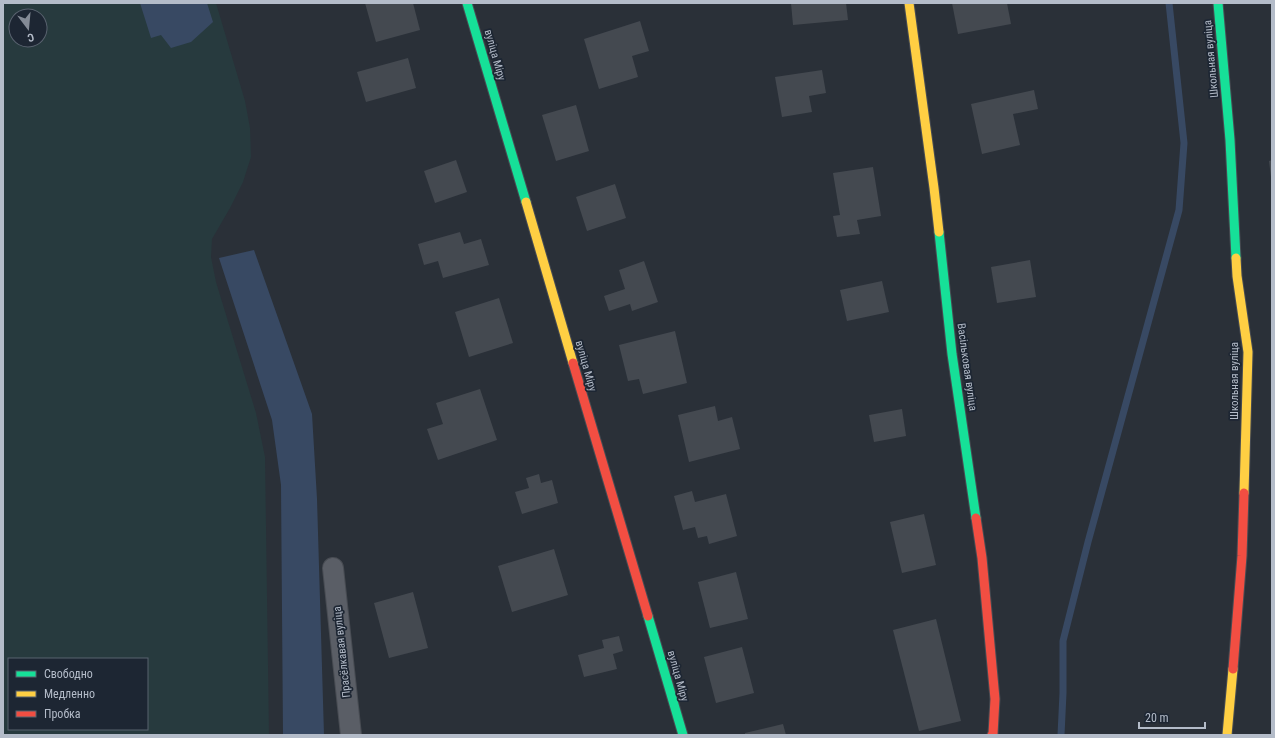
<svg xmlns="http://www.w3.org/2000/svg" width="1275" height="738" viewBox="0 0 1275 738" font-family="'Roboto Condensed',sans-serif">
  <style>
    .green { fill: #273a3e; fill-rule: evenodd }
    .water { fill: #384963 }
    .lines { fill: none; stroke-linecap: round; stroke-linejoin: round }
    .stream { stroke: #384963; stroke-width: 7 }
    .building { fill: #444950 }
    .street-casing { stroke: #484c53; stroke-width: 22 }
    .fast-casing { stroke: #484c53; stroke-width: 11 }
    .slow-casing { stroke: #484c53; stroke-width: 11 }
    .jam-casing { stroke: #484c53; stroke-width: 11 }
    .street { stroke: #5a5e66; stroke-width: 20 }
    .fast { stroke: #16e098; stroke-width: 9 }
    .slow { stroke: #ffcf43; stroke-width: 9 }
    .jam { stroke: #f24e42; stroke-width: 9 }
    .labels { text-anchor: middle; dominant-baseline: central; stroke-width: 3.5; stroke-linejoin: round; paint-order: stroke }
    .street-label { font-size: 11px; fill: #b4bcc9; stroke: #1d2633 }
  </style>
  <rect width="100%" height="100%" fill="#2a3038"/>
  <path class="green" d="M3,3h213l29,98 5,27 1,29 -8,25 -13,26 -18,31 -1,18 5,25 40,131 9,44 4,278h-266zM16,16h24v24h-24zM9,659h138v70h-138z"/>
  <g class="water">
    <polygon points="140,3 207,3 213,22 191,42 171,48 161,35 151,38"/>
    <polygon points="254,250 312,414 317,499 324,735 283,735 281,485 272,420 219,258"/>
  </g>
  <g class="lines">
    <polyline class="stream" points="1061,735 1063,693 1063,641 1088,542 1179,210 1184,143 1169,3"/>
  </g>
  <g class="building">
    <polygon points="365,3 413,3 420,30 376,42"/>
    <polygon points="791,3 846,3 848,20 793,25"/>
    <polygon points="952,3 1007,3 1011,24 958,34"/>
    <polygon points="640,21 649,51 632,56 638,77 599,89 584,39"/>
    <polygon points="408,58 416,88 366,102 357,72"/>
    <polygon points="822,70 826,93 809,96 812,112 782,117 775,77"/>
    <polygon points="1034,90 1038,109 1013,114 1020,145 982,154 971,104"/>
    <polygon points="576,105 589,151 556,161 542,115"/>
    <polygon points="456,160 467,192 435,203 424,171"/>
    <polygon points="1272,160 1272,177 1271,177 1269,161"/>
    <polygon points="873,167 881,216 857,220 860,234 837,237 833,216 840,215 833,173"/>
    <polygon points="615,184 626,218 587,231 576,197"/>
    <polygon points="460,232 464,244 481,239 489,265 443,278 438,261 424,265 418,244"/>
    <polygon points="1030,260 1036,297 997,303 991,267"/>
    <polygon points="644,261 658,302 632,311 630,304 609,311 604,296 625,289 619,270"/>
    <polygon points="882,281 889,312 847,321 840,290"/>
    <polygon points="499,298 513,343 469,357 455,312"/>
    <polygon points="675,331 687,383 643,394 639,379 628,381 619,345"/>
    <polygon points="480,389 497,440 438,460 427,429 443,424 436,403"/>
    <polygon points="715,406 718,421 732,417 740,449 689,462 678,415"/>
    <polygon points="902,409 906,436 874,442 869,415"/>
    <polygon points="539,474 541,483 552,480 558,503 522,514 515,492 529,488 526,478"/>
    <polygon points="692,491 695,502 726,494 737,536 709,544 707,536 698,538 695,527 683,530 674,496"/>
    <polygon points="924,514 936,565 902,573 890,522"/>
    <polygon points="554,549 568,595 512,612 498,566"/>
    <polygon points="736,572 748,619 710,628 698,582"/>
    <polygon points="413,592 428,648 389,658 374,603"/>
    <polygon points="936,619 961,721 919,731 893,630"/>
    <polygon points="619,636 623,651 613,654 617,669 584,677 578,655 604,648 602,640"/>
    <polygon points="742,647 754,693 716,703 704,657"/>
    <polygon points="783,724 786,735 745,735 745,733"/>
  </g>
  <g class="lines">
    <defs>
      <polyline id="street" points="333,568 351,735"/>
      <g id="fast">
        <polyline points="467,3 526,202"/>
        <polyline points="1218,3 1230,140 1236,258"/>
        <polyline points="939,232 952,354 976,518"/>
        <polyline points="648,616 683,735"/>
      </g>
      <g id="slow">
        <polyline points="909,3 934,188 939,232"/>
        <polyline points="526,202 573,363"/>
        <polyline points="1236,258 1237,276 1248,352 1244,493"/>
        <polyline points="1227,735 1233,669"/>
      </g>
      <g id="jam">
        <polyline points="573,363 648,616"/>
        <polyline points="976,518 982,558 995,699 993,734 992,735"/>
        <polyline points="1233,669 1242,556 1244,493"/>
      </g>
    </defs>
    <use href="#street" class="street-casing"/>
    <use href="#fast" class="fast-casing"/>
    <use href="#slow" class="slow-casing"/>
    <use href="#jam" class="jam-casing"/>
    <use href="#street" class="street"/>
    <use href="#fast" class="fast"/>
    <use href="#slow" class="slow"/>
    <use href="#jam" class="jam"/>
  </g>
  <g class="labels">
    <g class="street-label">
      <text transform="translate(495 55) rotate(74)">вуліца Міру</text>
      <text transform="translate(1211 59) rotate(-95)">Школьная вуліца</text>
      <text transform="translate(586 366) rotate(74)">вуліца Міру</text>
      <text transform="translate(967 367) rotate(82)">Васільковая вуліца</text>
      <text transform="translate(1234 381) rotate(-90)">Школьная вуліца</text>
      <text transform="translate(342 652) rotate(-96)">Прасёлкавая вуліца</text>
      <text transform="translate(678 676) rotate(74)">вуліца Міру</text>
    </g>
  </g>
  <rect width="1275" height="738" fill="none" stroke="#b4bcc9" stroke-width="8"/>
  <rect x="8" y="658" width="140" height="72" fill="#1d2633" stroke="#59626f"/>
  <rect x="16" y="671" width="20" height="6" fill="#16e098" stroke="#59626f"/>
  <text x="44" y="678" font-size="12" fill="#b4bcc9">Свободно</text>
  <rect x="16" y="691" width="20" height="6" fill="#ffcf43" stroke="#59626f"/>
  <text x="44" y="698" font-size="12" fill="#b4bcc9">Медленно</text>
  <rect x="16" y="711" width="20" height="6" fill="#f24e42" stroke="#59626f"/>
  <text x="44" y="718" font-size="12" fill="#b4bcc9">Пробка</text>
  <g transform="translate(28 28) rotate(164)"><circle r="19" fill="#1d2633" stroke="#59626f"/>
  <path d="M0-3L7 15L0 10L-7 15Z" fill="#848b96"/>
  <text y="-6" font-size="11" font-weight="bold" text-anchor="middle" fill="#b4bcc9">С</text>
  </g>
  <path d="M1139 722v6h66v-6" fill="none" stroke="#b4bcc9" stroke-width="2"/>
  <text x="1145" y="722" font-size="12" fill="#b4bcc9" stroke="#1d2633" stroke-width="3" paint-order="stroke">20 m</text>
</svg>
